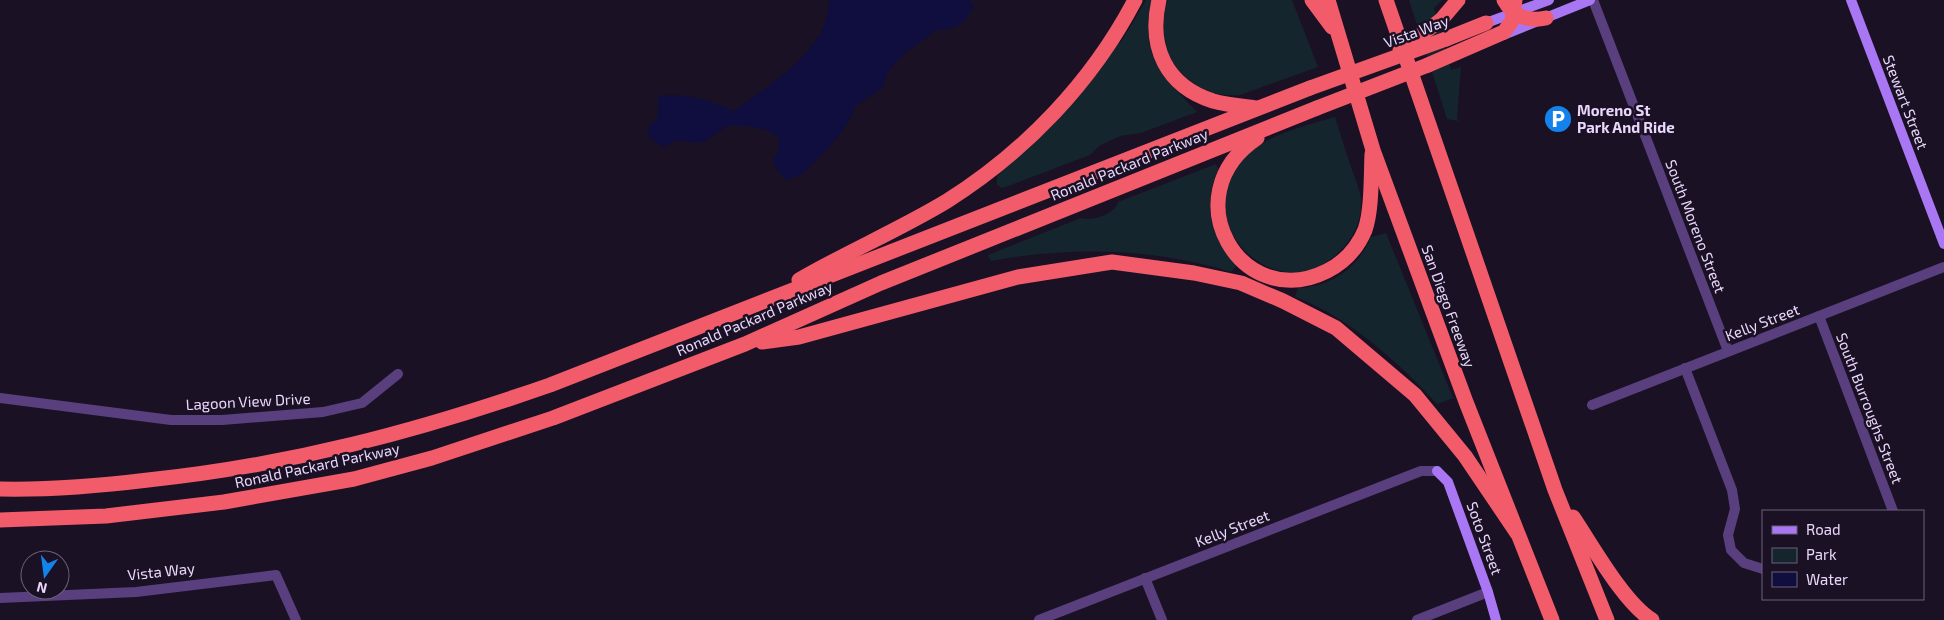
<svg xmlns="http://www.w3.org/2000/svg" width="1944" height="620" viewBox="0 0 1944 620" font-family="'Exo 2',sans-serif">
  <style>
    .green { fill: #14252d }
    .water { fill: #0f0e3f }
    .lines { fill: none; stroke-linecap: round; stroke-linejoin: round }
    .street { stroke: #5a3f7f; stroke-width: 10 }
    .secondary { stroke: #a976f4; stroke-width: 10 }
    .highway { stroke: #f25c6a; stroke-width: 15 }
    .highway-bridge { stroke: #f25c6a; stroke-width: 15 }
    .labels { text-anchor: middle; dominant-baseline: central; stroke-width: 5; stroke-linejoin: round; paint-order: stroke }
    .street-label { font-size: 15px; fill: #e9d7fc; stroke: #1b1124 }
    .poi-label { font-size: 15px; font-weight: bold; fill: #e9d7fc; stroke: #1b1124; text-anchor: start }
  </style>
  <rect width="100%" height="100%" fill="#1b1124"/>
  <g class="green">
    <path d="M1146,0h6c-14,54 10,75 45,112l-56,21 -21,3 -21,10 -9,9 -79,30 -9,3 -5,-3v-9l48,-44 73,-91 3,1z"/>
    <path d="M1168,0h124l26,67 -78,28c-51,5 -93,-46 -72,-95z"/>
    <polygon points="1409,0 1442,0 1434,8 1451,70 1461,67 1457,117 1458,121 1447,119"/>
    <path d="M1335,117c5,16 10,32 15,47 4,12 10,24 11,36 1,21 -7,37 -21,51 -65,67 -163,-39 -89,-100 23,-18 57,-26 84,-34z"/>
    <path d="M1216,164l2,5c-15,38 -9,66 19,96l-6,7c-78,-24 -160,-26 -240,-11l-3,-6 93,-37c12,3 33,-3 37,-16z"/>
    <path d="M1386,233l67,165 -16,6c-35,-39 -92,-90 -142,-107l3,-9c33,-1 60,-20 73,-51z"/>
  </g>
  <path class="water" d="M829,0h140l5,6 -10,16 -11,6 -16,2 -32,23 -16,17 -7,18 -26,18 -12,23 -15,18 -25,26 -17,7 -9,-8 -5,-12 5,-8 1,-14 -12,-8 -21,-4h-19l-21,15 -11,2 -18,-3 -14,7 -13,-9 -2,-10 9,-9 2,-23c28,-3 50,4 75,15 34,-25 96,-62 95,-111z"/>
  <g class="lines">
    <g class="street">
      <polyline points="1593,0 1728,351"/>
      <polyline points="1819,316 1893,511"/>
      <polyline points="1685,368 1732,490 1735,509 1728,535 1731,550 1744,563 1763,569"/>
      <polyline points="0,398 171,420 222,420 323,412 362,403 398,374"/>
      <polyline points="1592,405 1944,267"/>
      <polyline points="1145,578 1162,620"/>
      <polyline points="0,598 136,592 276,575 296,620"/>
      <polyline points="1039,620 1421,471 1437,471"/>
      <polyline points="1417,620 1488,592"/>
    </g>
    <g class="secondary">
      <polyline points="1851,0 1944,244"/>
      <polyline points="1486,23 1549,0"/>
      <polyline points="1503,35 1590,0"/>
      <polyline points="1437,471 1448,482 1488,592 1496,620"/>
    </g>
    <g class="highway">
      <path d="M1159,0c-11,47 7,86 54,101 14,4 29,5 43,7"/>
      <polyline points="1312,0 1332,27"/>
      <polyline points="1328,0 1373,150 1466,402 1552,620"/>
      <polyline points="1386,0 1555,490 1607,620"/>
      <path d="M1504,0c9,16 24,22 42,18"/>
      <polyline points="1441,20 1458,0"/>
      <polyline points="1446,39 1486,23"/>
      <polyline points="1428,65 1504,32 1512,21 1515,0"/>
      <path d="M1257,138c-86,58 -15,176 70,133 18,-9 30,-22 38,-41 7,-20 6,-54 7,-76"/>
      <path d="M799,280c48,-28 100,-50 148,-79 78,-49 145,-119 188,-201"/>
      <polyline points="762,342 799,337 1018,277 1112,262 1194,273 1241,283 1283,301 1336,328 1415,395 1465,456 1517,533"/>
      <path d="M0,489c49,1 99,-3 148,-9 142,-15 267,-48 402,-95l760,-297"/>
      <path d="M1573,517c19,28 51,86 79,103"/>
      <polyline points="0,520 106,516 224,502 354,479 432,458 553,418 745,344 881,283 1317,108"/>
    </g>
    <g class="highway-bridge">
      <polyline points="1400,50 1441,20"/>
      <polyline points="1310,88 1446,39"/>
      <polyline points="1317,108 1428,65"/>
    </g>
  </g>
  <defs>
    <symbol id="parking-disc" viewBox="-11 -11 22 22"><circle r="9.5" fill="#1383eb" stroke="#1b1124"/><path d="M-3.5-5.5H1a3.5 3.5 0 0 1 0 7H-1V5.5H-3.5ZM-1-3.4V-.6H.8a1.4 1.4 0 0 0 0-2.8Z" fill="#fff"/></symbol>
  </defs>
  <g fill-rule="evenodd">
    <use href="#parking-disc" x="1542" y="103" width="32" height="32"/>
  </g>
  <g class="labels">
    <g class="street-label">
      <text transform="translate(1416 31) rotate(-20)">Vista Way</text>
      <text transform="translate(1906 102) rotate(69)">Stewart Street</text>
      <text transform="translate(1129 164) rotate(-22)">Ronald Packard Parkway</text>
      <text transform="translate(1696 226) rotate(69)">South Moreno Street</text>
      <text transform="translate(1449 306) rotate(70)">San Diego Freeway</text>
      <text transform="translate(754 318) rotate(-23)">Ronald Packard Parkway</text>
      <text transform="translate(1762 322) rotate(-21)">Kelly Street</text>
      <text transform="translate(248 401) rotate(-3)">Lagoon View Drive</text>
      <text transform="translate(1870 408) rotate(69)">South Burroughs Street</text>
      <text transform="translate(317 465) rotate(-12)">Ronald Packard Parkway</text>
      <text transform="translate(1232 528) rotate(-21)">Kelly Street</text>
      <text transform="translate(1485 538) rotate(70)">Soto Street</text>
      <text transform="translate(161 571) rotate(-6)">Vista Way</text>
    </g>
    <g class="poi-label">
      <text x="1577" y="110">Moreno St<tspan x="1577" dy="17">Park And Ride</tspan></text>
    </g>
  </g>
  <rect x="1762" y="510" width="162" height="90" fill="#1b1124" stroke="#6d607a"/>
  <rect x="1772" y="526" width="25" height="8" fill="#a976f4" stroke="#6d607a"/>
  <text x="1806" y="535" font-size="15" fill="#e9d7fc">Road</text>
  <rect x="1772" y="548" width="25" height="15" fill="#14252d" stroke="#6d607a"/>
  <text x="1806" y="560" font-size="15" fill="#e9d7fc">Park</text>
  <rect x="1772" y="572" width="25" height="15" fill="#0f0e3f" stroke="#6d607a"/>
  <text x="1806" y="585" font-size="15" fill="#e9d7fc">Water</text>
  <g transform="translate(45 575) rotate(194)"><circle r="24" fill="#1b1124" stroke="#6d607a"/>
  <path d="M0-4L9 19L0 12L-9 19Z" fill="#1383eb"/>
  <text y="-8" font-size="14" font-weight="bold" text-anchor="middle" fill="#e9d7fc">N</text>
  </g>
</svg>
